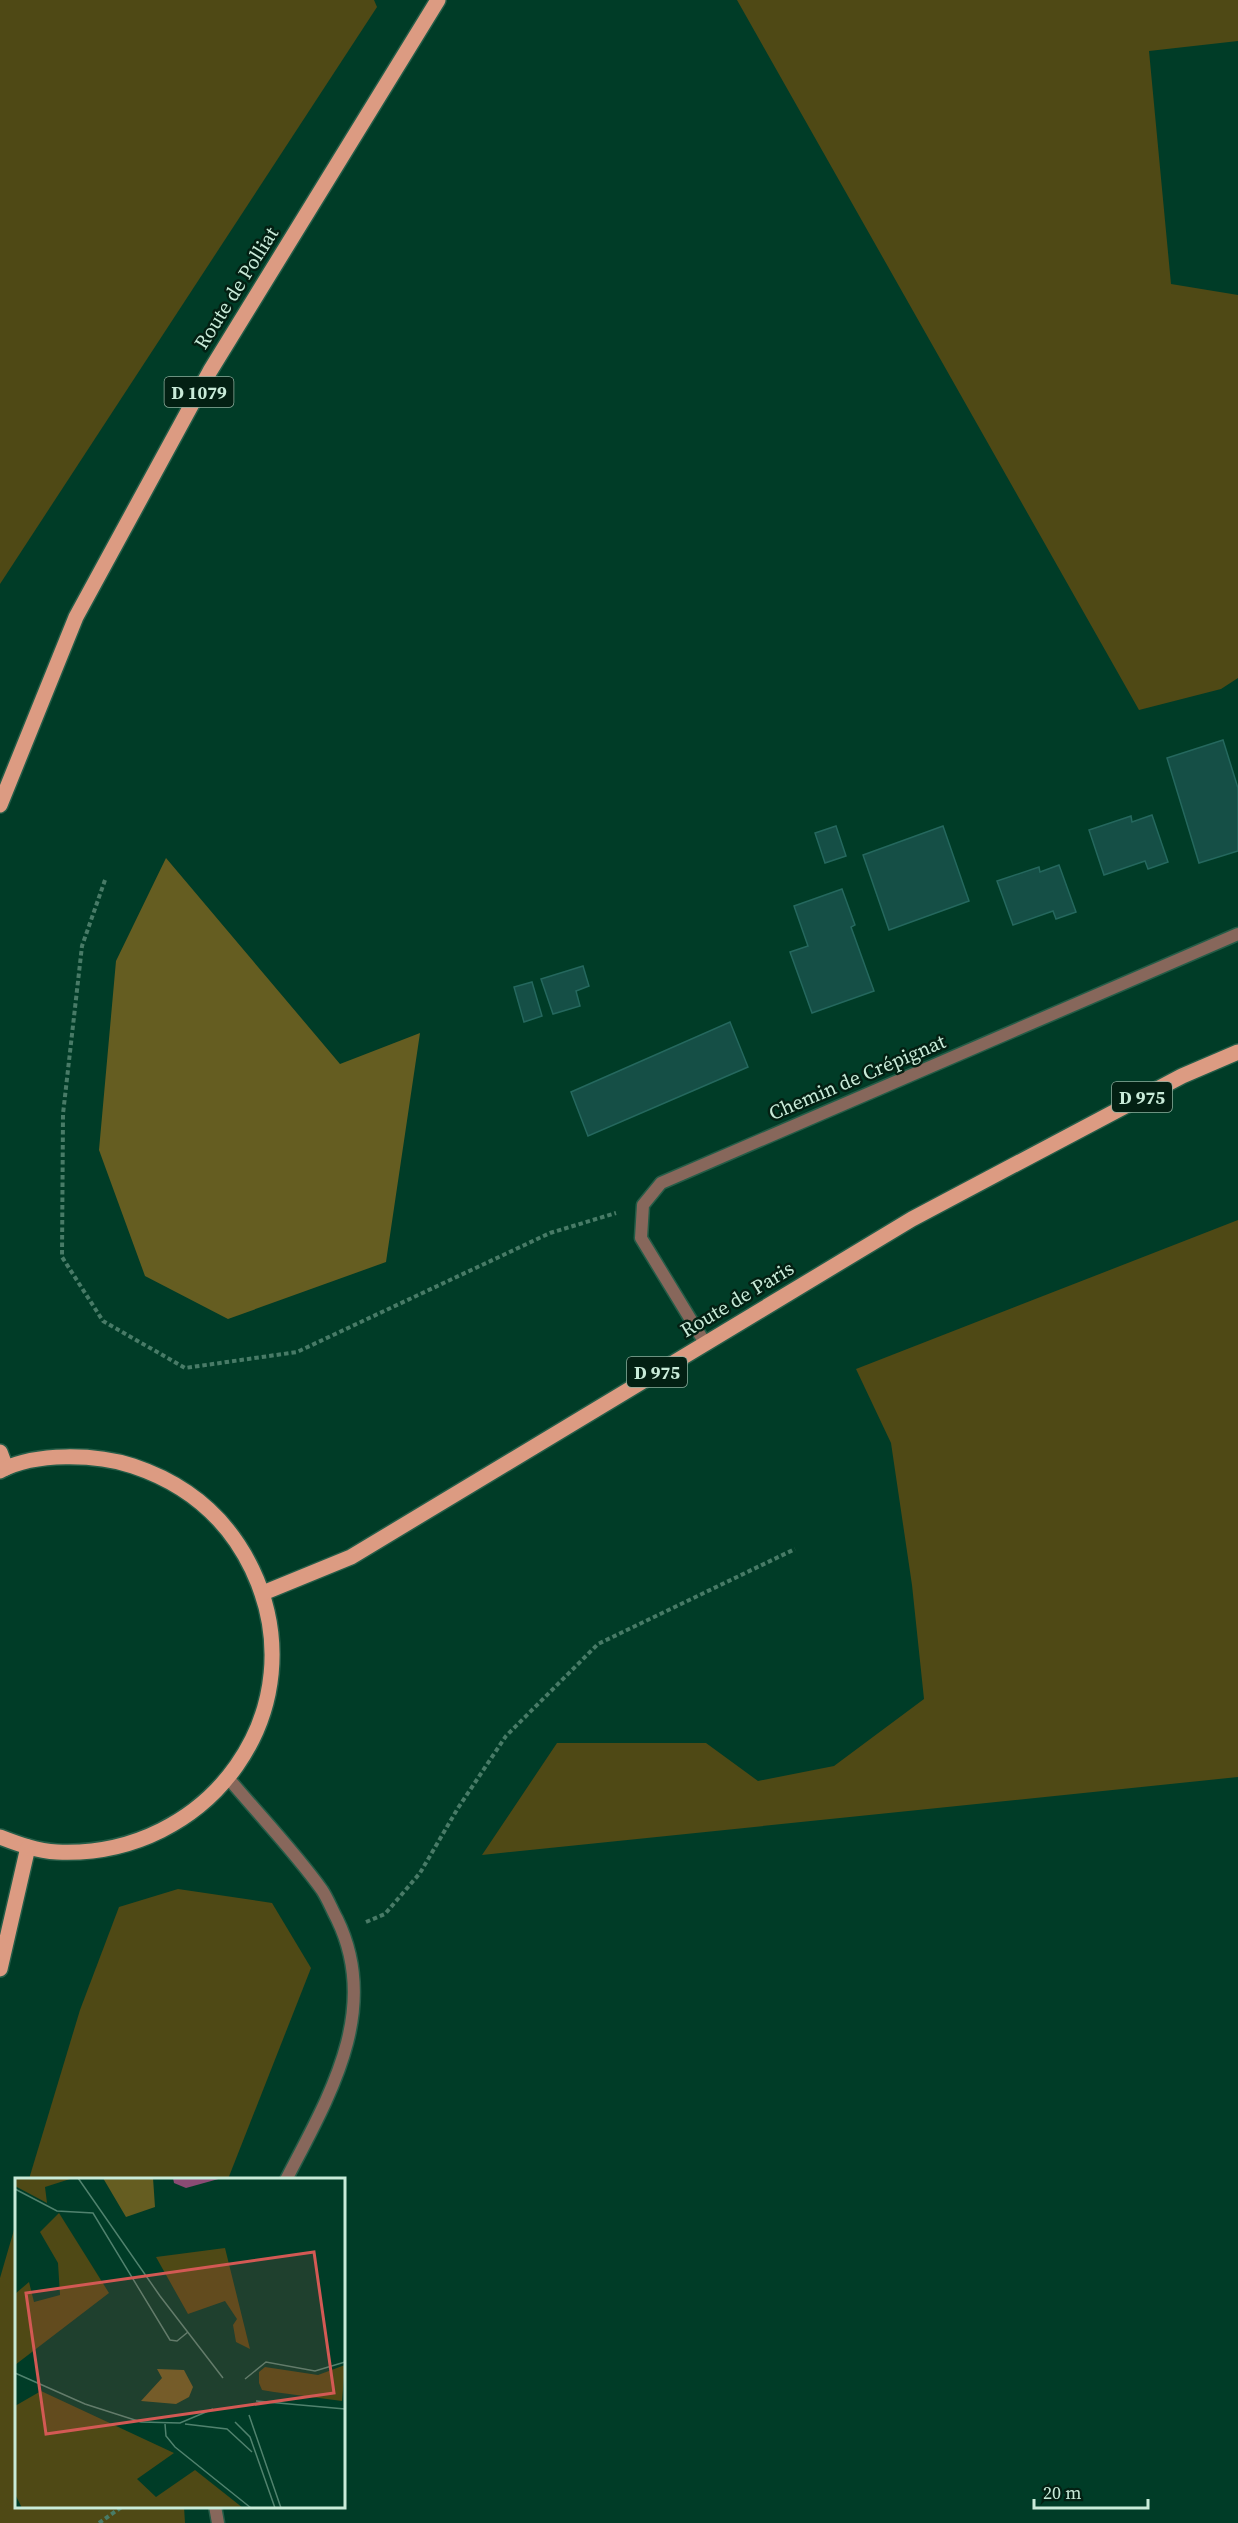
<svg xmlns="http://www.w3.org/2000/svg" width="1238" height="2523" viewBox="0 0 1238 2523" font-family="'Source Serif 4',serif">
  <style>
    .green { fill: #4f4915 }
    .forest { fill: #655d21 }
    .building { fill: #154f46; stroke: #25685e; stroke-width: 1.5 }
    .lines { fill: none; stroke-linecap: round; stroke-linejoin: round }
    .street-casing { stroke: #245c47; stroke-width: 15 }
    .primary-casing { stroke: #245c47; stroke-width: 18 }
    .path { stroke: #487b67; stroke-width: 4; stroke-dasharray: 4.5 3; stroke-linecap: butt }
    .street { stroke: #87675b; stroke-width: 12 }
    .primary { stroke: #dc9b82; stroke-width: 15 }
    .labels { text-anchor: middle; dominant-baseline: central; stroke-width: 5; stroke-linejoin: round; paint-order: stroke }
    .shield { fill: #032013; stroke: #8eae9e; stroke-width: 1.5 }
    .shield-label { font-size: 18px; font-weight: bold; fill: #c9ebd9 }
    .street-label { font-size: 20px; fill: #c9ebd9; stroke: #032013 }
    .inset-road { fill: none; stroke: #50826e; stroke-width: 1.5 }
    .view { fill: #d35954; fill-opacity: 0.15; stroke: #d35954; stroke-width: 3 }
    .inset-edge { fill: none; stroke: #c9ebd9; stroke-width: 3 }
  </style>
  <rect width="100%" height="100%" fill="#003c27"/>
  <g class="green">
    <polygon points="0,0 374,0 377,7 0,584"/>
    <polygon points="737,0 1238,0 1238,41 1149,51 1171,284 1238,295 1238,678 1221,689 1139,710"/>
    <polygon points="1238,1220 1238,1777 482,1855 557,1743 706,1743 758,1781 834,1766 924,1699 912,1585 891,1443 856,1369"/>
    <polygon points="178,1889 272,1903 311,1968 228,2179 29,2179 80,2010 119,1907"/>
    <polygon points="16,2223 16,2506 184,2507 185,2523 0,2523 0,2278"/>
  </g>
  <polygon class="forest" points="166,858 340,1064 420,1033 386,1262 228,1319 145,1276 99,1150 116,961"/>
  <g class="building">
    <polygon points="1223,740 1238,788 1238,851 1199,863 1167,758"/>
    <polygon points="1152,815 1168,862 1148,869 1145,861 1104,875 1089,830 1131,816 1132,822"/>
    <polygon points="836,826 846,856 825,863 815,833"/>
    <polygon points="943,826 969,901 889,930 863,855"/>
    <polygon points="1059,865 1076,912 1056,919 1053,911 1013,925 997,881 1039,867 1040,872"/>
    <polygon points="842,889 855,925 851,927 874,991 812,1013 790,952 808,946 794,906"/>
    <polygon points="583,966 589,986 576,991 580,1006 553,1014 541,979"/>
    <polygon points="532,982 542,1016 524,1022 514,987"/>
    <polygon points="730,1022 748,1067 588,1136 571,1092"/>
  </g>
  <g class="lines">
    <defs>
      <g id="street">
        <polyline points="705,1343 641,1238 643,1205 661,1183 1238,934"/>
        <path d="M229,1779c31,37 65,72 93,111 6,9 10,20 15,29 45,92 -9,179 -51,261"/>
        <polyline points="215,2506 218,2523"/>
      </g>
      <g id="primary">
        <polyline points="0,805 76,617 210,371 438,0"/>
        <polyline points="0,1452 6,1468"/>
        <path d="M0,1471c35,-19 96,-17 133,-5 54,18 94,51 119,103 67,140 -43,290 -195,283 -20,-1 -39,-8 -57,-15"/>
        <polyline points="263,1593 351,1557 912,1219 1182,1076 1238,1052"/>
        <polyline points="0,1969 28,1847"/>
      </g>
    </defs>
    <use href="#street" class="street-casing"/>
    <use href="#primary" class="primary-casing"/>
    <g class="path">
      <polyline points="105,880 82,946 63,1114 62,1257 103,1321 185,1368 297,1352 550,1233 616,1213"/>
      <polyline points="366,1922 385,1914 420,1873 458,1808 506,1736 598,1644 795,1549"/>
      <polyline points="99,2523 123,2506"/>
    </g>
    <use href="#street" class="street"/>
    <use href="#primary" class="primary"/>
  </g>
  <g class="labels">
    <g class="shield">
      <rect x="164.5" y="377" width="69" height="30" rx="4.5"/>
      <rect x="1112" y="1082" width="60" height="30" rx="4.5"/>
      <rect x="627" y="1357" width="60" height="30" rx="4.5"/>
    </g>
    <g class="shield-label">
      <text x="199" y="392">D 1079</text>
      <text x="1142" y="1097">D 975</text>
      <text x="657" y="1372">D 975</text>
    </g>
    <g class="street-label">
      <text transform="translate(236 288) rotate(-58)">Route de Polliat</text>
      <text transform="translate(857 1077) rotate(-23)">Chemin de Crépignat</text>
      <text transform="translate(737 1299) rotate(-31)">Route de Paris</text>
    </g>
  </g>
  <g transform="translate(15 2178)">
    <rect width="330" height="330" fill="#003c27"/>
    <path d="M0,0h54l1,1 -25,8 2,16 -32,-17zM44,35l50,80 -94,72v-71l14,-12 5,20 26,-7 -2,-32 -18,-31zM210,70l25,101 -14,-7 -3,-17 4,-6 -12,-18 -37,13 -32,-57zM330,187l-3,36 -68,-9 -12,-2 -3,-7v-11l6,-5 53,8zM26,213l133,62 -37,26 19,18 39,-27 48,38h-221l-7,-14v-88z" fill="#4f4915"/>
    <path d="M88,0h50l2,29 -29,10zM142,191l27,1 9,17 -4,10 -13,7 -35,-3 21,-23z" fill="#655d21"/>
    <path d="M158,0h49l-36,10 -12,-5z" fill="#8a4b74"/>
    <path class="inset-road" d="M63,0l82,118 63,82M0,11l42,22 36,2 77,127 7,1 11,-9M0,195l70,31 56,18 39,1 33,-14M230,201l21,-17 49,9 30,-9M241,223l89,8M234,237l32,93M220,244l15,15 25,71M150,246l1,12 9,11 76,61M170,246l42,5 25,23"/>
    <path class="view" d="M299,74l20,141 -288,41 -20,-141z"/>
    <rect width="330" height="330" class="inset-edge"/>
  </g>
  <path d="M1034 2499v9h114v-9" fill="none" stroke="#c9ebd9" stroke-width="3"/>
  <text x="1043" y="2499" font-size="18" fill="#c9ebd9" stroke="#032013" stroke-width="4.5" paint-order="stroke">20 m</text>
</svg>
